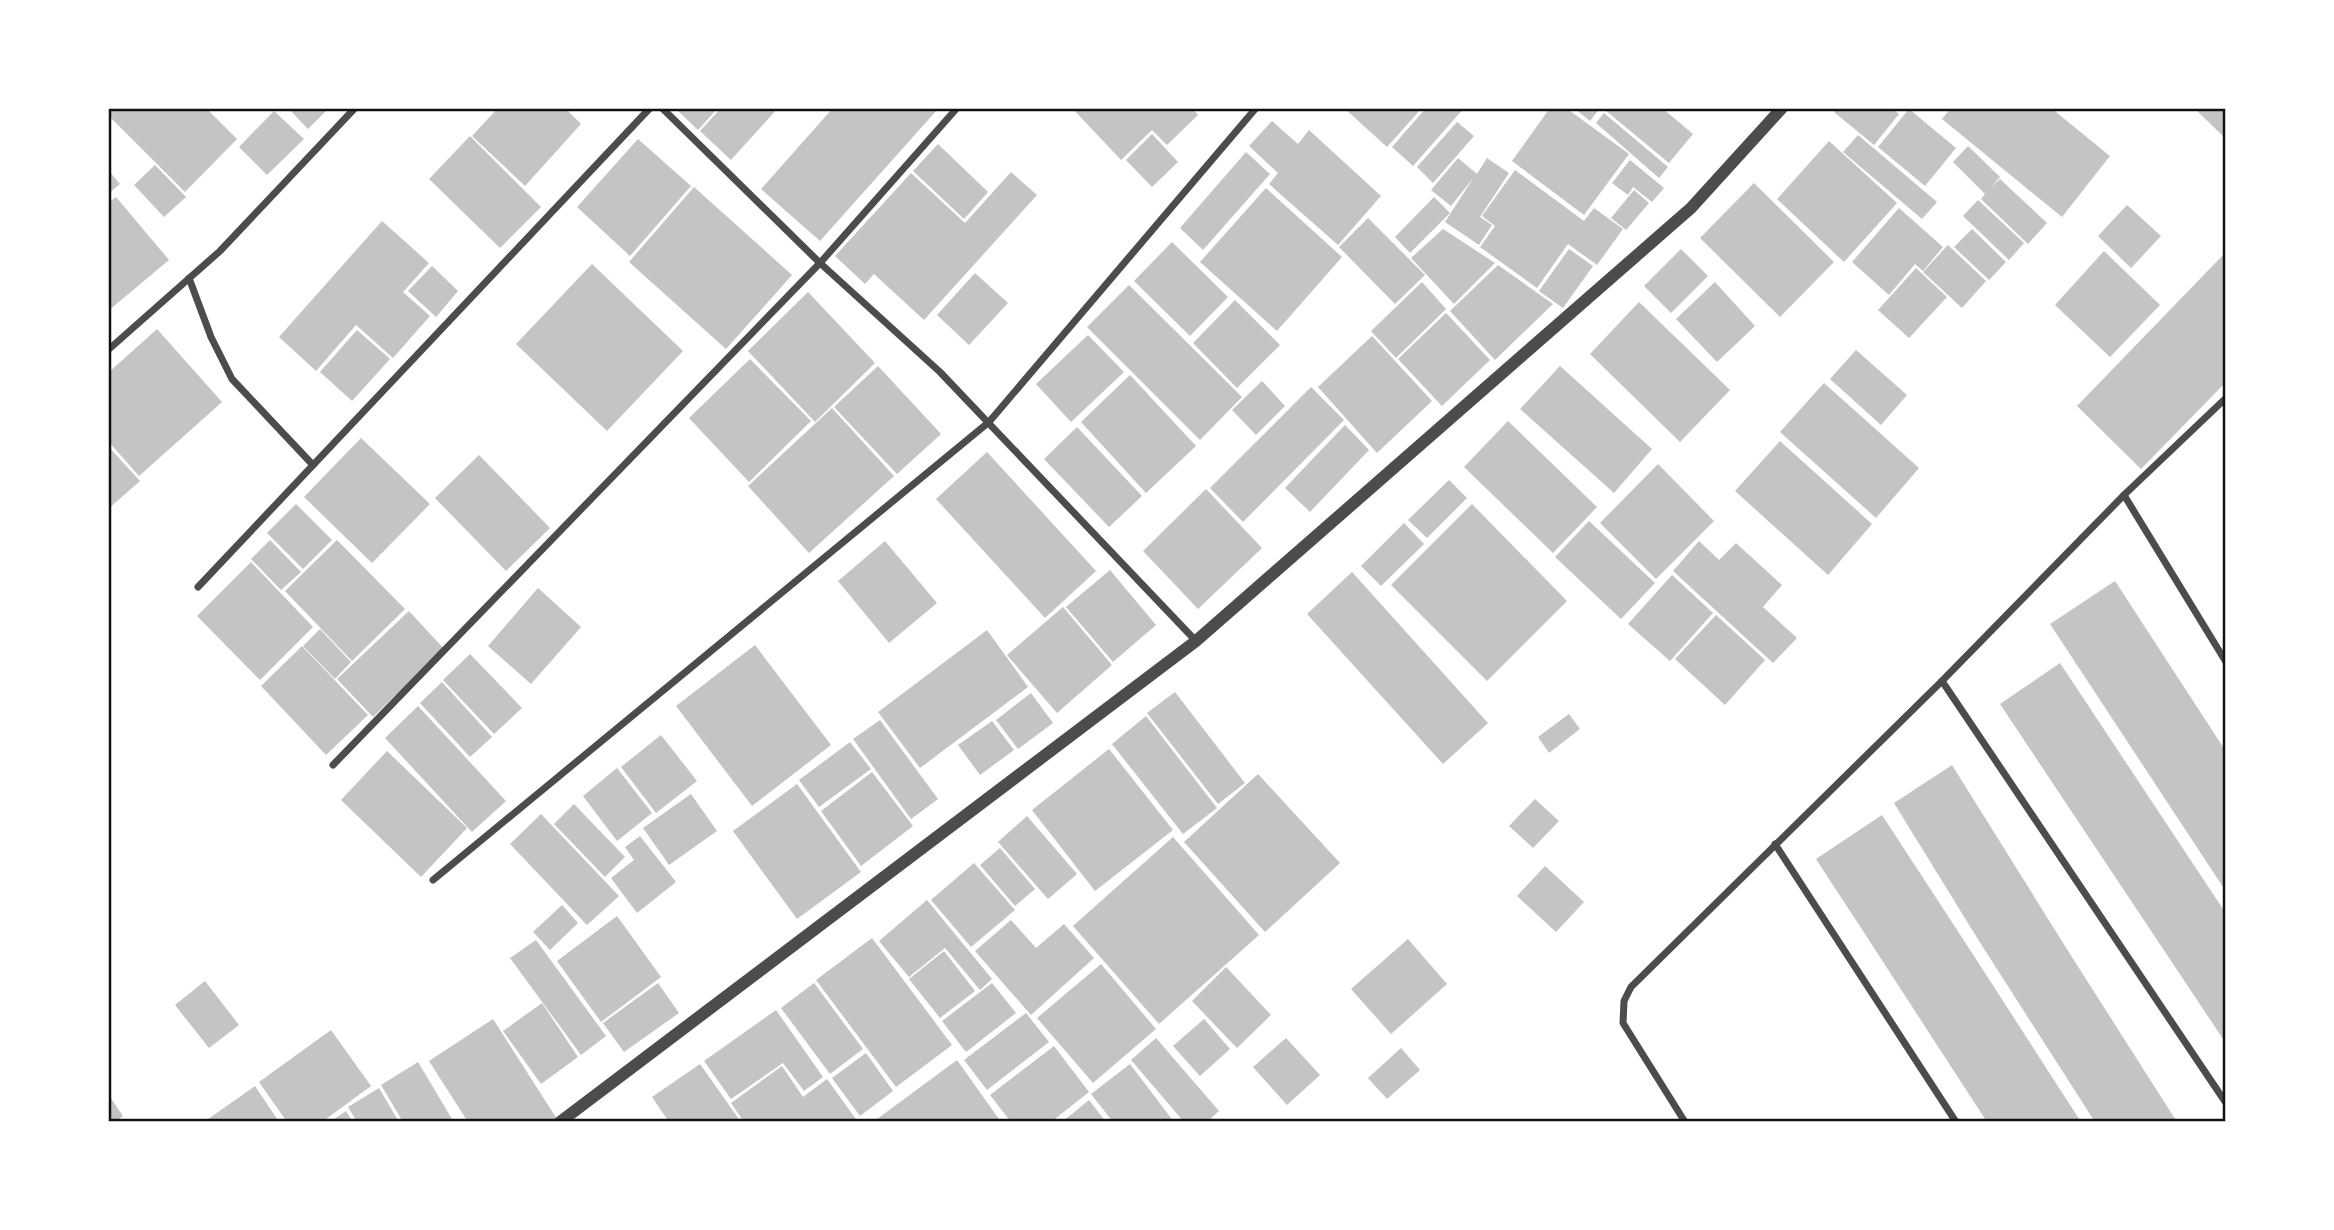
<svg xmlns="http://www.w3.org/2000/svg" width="2334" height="1230" viewBox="0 0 2334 1230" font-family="'Source Sans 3',sans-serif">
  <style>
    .building { fill: #c4c4c4 }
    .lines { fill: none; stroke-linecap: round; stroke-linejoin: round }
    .minor { stroke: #4c4c4c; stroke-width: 7 }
    .tertiary { stroke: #4c4c4c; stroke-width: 12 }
    .neatline { fill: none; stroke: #111; stroke-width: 2.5 }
  </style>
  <rect width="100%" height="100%" fill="#fff"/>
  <g class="building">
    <polygon points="110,108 206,108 237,139 185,192 108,115"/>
    <polygon points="288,108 329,108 308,129"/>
    <polygon points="498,108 565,108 581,124 525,186 472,136"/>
    <polygon points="675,108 718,108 698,130"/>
    <polygon points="721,108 778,108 731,160 700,131"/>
    <polygon points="833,108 935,108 937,110 820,241 761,189"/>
    <polygon points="1072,108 1192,108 1198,115 1167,145 1152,130 1121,160"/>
    <polygon points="1344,108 1422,108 1387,147"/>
    <polygon points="1426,108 1464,108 1413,166 1392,147"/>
    <polygon points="1550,108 1566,108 1629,154 1584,215 1512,161"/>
    <polygon points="1574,108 1600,108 1590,121"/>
    <polygon points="1606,108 1662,108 1693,134 1669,163 1605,110"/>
    <polygon points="1836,108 1892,108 1899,114 1874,145 1834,112"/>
    <polygon points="1951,108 2051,108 2110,156 2062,217 1942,119"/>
    <polygon points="2194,108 2225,108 2225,138"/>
    <polygon points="1909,109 1956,148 1925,186 1878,147"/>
    <polygon points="274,111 304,139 267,175 239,147"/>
    <polygon points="1604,113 1668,167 1659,178 1596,123"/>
    <polygon points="1272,121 1298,144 1309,130 1381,196 1338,245 1269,184 1278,173 1249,146"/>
    <polygon points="1457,122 1474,136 1433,183 1417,167"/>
    <polygon points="1152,134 1178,162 1152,187 1126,160"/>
    <polygon points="1858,135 1937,202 1922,219 1843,152"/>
    <polygon points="470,136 541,207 500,248 429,179"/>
    <polygon points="638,139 691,186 630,256 577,207"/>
    <polygon points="1829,141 1897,203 1844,262 1777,199"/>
    <polygon points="938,144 988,192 964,219 913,171"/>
    <polygon points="1968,146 2000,177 1991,187 2000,179 2047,223 2028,244 1981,199 1985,194 1953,162"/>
    <polygon points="1246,152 1270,174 1203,250 1180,228"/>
    <polygon points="1458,158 1477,174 1487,158 1509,173 1480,217 1492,225 1479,245 1445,222 1474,177 1451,206 1431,190"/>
    <polygon points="1630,160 1664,188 1652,202 1633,187 1628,195 1612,183"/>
    <polygon points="155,165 186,197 164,217 134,185"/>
    <polygon points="108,170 120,184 108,194"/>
    <polygon points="1515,170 1584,221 1594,208 1623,229 1597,265 1568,244 1537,288 1480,247 1495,226 1482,216"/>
    <polygon points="1011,172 1037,195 924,320 874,274 865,284 835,256 911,173 965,223"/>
    <polygon points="1754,183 1834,262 1780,317 1700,238"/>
    <polygon points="694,187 792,275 726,349 629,262"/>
    <polygon points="1266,188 1342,257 1277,331 1200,262"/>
    <polygon points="1634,190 1649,203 1626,230 1611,218"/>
    <polygon points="116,197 169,260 108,311 108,203"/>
    <polygon points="1434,197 1450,213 1410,253 1395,237"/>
    <polygon points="1978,200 2024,243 2009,260 1963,216"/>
    <polygon points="2127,205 2161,236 2131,268 2098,236"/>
    <polygon points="1899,208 1943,247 1923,271 1915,264 1889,295 1852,262"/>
    <polygon points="1368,218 1425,275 1395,304 1339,247"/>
    <polygon points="382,221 429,263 403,292 430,316 393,358 356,325 316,371 279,337"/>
    <polygon points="1443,229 1495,263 1454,304 1411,258"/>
    <polygon points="1972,229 2006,262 1989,280 1954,247"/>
    <polygon points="1172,242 1228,297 1190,336 1134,281"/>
    <polygon points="1948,245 1986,281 1962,308 1923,272"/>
    <polygon points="1569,249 1593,266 1563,308 1539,291"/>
    <polygon points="1681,249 1708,276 1671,313 1644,286"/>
    <polygon points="2104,251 2160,305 2110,357 2055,305"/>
    <polygon points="2225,253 2225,383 2141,469 2077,406"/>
    <polygon points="592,264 683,351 607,431 516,344"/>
    <polygon points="1498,265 1553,304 1495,360 1450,311"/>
    <polygon points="432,266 458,291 436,317 408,291"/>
    <polygon points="1916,268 1947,297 1909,338 1878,310"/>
    <polygon points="975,273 1008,303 969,345 937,315"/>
    <polygon points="1422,282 1446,309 1396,358 1371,331"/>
    <polygon points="1715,282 1755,326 1717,362 1676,319"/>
    <polygon points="1129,285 1242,397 1200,440 1087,327"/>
    <polygon points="808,292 875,363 815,422 748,351"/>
    <polygon points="1235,300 1280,345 1237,388 1193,343"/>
    <polygon points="1639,302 1730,390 1680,442 1590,354"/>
    <polygon points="1446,313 1490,360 1442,406 1398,359"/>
    <polygon points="157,329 222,402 139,476 108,441 108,373"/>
    <polygon points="357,330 390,359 352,401 320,372"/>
    <polygon points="1088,335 1124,372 1071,422 1036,384"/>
    <polygon points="1372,336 1432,401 1377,453 1318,387"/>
    <polygon points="1856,350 1907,395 1881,425 1830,379"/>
    <polygon points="750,359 811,421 749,482 689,418"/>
    <polygon points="878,366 941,434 897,474 834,407"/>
    <polygon points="1560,366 1652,449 1614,493 1520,409"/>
    <polygon points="1130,375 1196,446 1146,493 1081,422"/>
    <polygon points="1262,381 1285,406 1256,435 1232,410"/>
    <polygon points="1824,383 1919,468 1876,518 1780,432"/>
    <polygon points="1311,387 1344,420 1243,522 1210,488"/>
    <polygon points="832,408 894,476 809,553 748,486"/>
    <polygon points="1508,421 1597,507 1553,553 1464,467"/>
    <polygon points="1345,425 1369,450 1310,512 1285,488"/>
    <polygon points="1077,427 1142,496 1109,527 1044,459"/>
    <polygon points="361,438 430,504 372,563 304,497"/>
    <polygon points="1780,441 1872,524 1828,575 1735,491"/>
    <polygon points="108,446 140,481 108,509"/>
    <polygon points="987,452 1096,571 1045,618 936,499"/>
    <polygon points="479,455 550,528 506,571 435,498"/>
    <polygon points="1658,464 1714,521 1656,579 1600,523"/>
    <polygon points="1449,480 1467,498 1427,538 1408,520"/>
    <polygon points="1206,489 1262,548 1198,609 1143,551"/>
    <polygon points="296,504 332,540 303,569 267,533"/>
    <polygon points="1472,504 1567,601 1487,681 1391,585"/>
    <polygon points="1589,521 1655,583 1621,619 1555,557"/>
    <polygon points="1404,523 1424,544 1381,586 1361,566"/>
    <polygon points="270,540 301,572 281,590 251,559"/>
    <polygon points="337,540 405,609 352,661 285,591"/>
    <polygon points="885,541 937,603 889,643 838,581"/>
    <polygon points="1699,541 1719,560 1736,543 1782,585 1763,607 1797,638 1773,663 1673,571"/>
    <polygon points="251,562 313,627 260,680 197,616"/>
    <polygon points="1110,570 1156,625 1113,662 1066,607"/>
    <polygon points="1352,572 1488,723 1443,764 1307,614"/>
    <polygon points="1672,575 1713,613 1670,661 1628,624"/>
    <polygon points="2115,581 2225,750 2225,890 2050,624"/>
    <polygon points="538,588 581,627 531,684 488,646"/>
    <polygon points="1063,607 1112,665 1057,713 1007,655"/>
    <polygon points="409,611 444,649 373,717 337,679"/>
    <polygon points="1716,615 1765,660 1725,705 1675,659"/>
    <polygon points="320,629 351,662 335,679 303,646"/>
    <polygon points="987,630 1028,687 920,768 878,712"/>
    <polygon points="755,645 831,745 752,806 676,706"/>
    <polygon points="302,646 368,715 326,755 261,686"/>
    <polygon points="470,654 522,708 494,734 443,680"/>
    <polygon points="2060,663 2225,912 2225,1042 2000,704"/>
    <polygon points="442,682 492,737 470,757 420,703"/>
    <polygon points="1175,692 1245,783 1218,804 1147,713"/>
    <polygon points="1031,693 1053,723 1018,749 996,720"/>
    <polygon points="418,706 506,801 472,832 385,738"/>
    <polygon points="1569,714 1580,729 1549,753 1538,737"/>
    <polygon points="1146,716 1217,808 1183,834 1112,744"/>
    <polygon points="880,720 938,799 911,819 853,739"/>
    <polygon points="992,721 1014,750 980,775 958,745"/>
    <polygon points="661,735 697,781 656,813 621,767"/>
    <polygon points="850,742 871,769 819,807 799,780"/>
    <polygon points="1109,749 1173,830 1095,891 1032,810"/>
    <polygon points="387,751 467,828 421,877 341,800"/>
    <polygon points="1952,765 2070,954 2177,1122 2095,1122 1979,941 1894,803"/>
    <polygon points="617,768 652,813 617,841 583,796"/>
    <polygon points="872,772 913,826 861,866 821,811"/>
    <polygon points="1258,774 1340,863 1265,932 1184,842"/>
    <polygon points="797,784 861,872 797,919 733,831"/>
    <polygon points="691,794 717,831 669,865 643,828"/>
    <polygon points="1535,799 1559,821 1533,848 1509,826"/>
    <polygon points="574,804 625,857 605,877 554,824"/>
    <polygon points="541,814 619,896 587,925 510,844"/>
    <polygon points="1882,815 1976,959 2081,1122 1987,1122 1863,931 1816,859"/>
    <polygon points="1027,816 1077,874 1048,899 998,842"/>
    <polygon points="640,836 676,882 637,913 611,878 634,860 625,847"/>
    <polygon points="1173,837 1259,935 1159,1024 1073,926"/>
    <polygon points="1000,848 1035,889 1015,906 980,865"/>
    <polygon points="974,863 1015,910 971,947 931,900"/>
    <polygon points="1545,866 1584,902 1556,932 1517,896"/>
    <polygon points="927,900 992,979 980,990 945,948 909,977 879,941"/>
    <polygon points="562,905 578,923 550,950 533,932"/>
    <polygon points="617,916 661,977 601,1022 557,961"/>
    <polygon points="1011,920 1036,948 1064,924 1094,958 1031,1015 975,951"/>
    <polygon points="872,938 952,1045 896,1087 816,980"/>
    <polygon points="1408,939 1447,984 1391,1034 1351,989"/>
    <polygon points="536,940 606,1036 581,1055 510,958"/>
    <polygon points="944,951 975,991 940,1018 909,979"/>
    <polygon points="1101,964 1156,1029 1093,1083 1037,1018"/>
    <polygon points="1226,967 1271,1015 1237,1048 1192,1001"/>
    <polygon points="205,981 239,1025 209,1048 175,1005"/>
    <polygon points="658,983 679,1013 624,1052 603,1023"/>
    <polygon points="814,983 863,1049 830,1074 781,1008"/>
    <polygon points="992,983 1016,1013 966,1052 942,1021"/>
    <polygon points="542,1003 578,1057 541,1084 503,1031"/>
    <polygon points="776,1010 823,1077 804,1091 783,1063 731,1099 704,1061"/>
    <polygon points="1026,1013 1049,1042 987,1090 964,1060"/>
    <polygon points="493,1019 557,1119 553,1122 468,1122 429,1061"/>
    <polygon points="1204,1019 1230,1049 1200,1076 1173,1046"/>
    <polygon points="331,1030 371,1086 322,1122 287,1122 259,1082"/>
    <polygon points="1156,1038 1219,1111 1207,1122 1184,1122 1131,1060"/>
    <polygon points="1286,1038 1320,1075 1287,1105 1253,1067"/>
    <polygon points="1054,1046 1089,1092 1051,1122 1011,1122 990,1095"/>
    <polygon points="1401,1048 1420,1070 1387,1099 1368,1078"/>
    <polygon points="866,1053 893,1091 860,1116 832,1078"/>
    <polygon points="957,1060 1001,1122 873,1122"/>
    <polygon points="418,1062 452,1119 449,1122 403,1122 381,1085"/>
    <polygon points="700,1064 741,1122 669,1122 652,1097"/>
    <polygon points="1130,1064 1174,1122 1113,1122 1091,1094"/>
    <polygon points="782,1066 803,1097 827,1079 858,1122 744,1122 731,1103"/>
    <polygon points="255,1086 279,1122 204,1122"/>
    <polygon points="379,1088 399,1122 357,1122 348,1107"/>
    <polygon points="108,1094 123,1116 115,1122 108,1122"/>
    <polygon points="1089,1100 1106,1122 1062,1122"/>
    <polygon points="346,1111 353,1122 330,1122"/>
  </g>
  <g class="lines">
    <g class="minor">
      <polyline points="662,108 820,263 940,372 1196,641"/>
      <polyline points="189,278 211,337 232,379 313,465"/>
      <polyline points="108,350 220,251 355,108"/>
      <polyline points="2124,495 2226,662"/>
      <polyline points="198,587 650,108"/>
      <polyline points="1942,681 2226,1103"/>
      <polyline points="333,765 820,263 957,108"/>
      <polyline points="1775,844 1956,1122"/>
      <polyline points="433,880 989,422 1256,108"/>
      <polyline points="1685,1122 1623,1023 1624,1001 1631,987 1942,681 2124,495 2226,398"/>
    </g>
    <polyline class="tertiary" points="560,1122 1196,641 1691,208 1782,108"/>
  </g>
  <rect width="2334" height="1230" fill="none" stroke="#ffffff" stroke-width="220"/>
  <rect x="110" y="110" width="2114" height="1010" class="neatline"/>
</svg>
